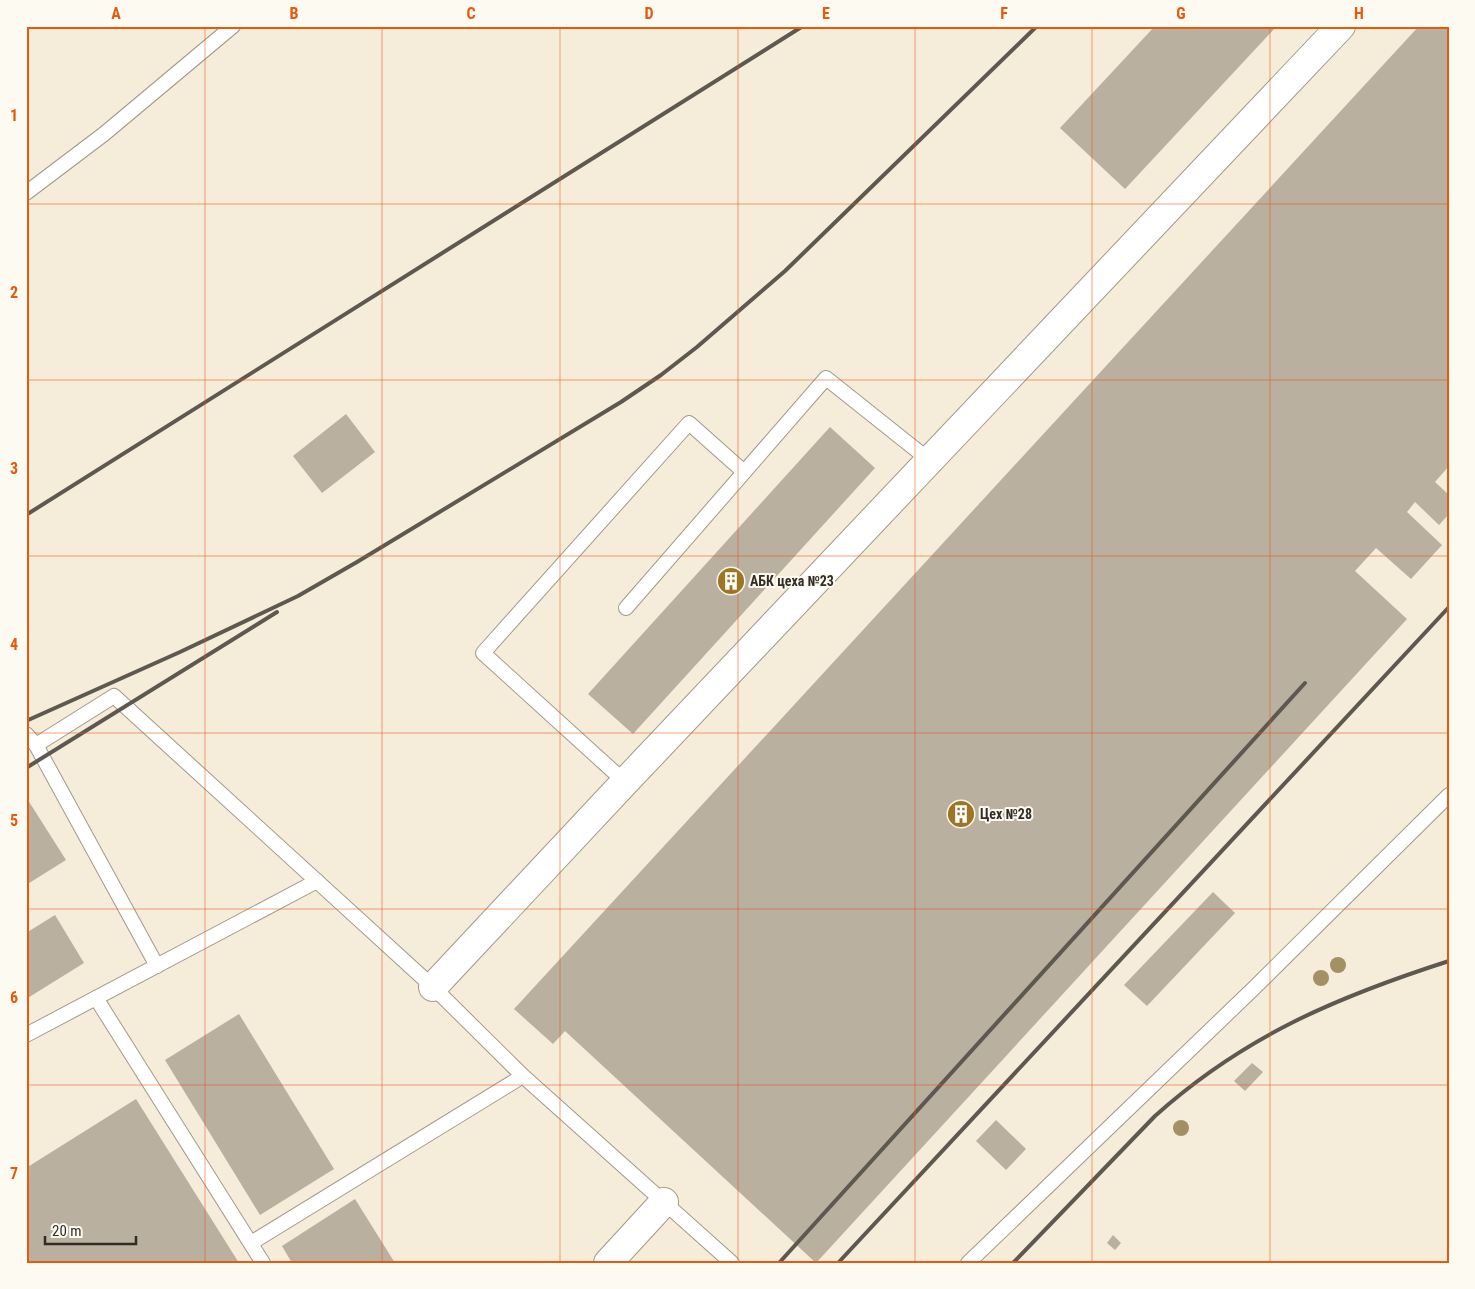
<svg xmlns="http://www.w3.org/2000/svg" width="1475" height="1289" viewBox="0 0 1475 1289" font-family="'Roboto Condensed',sans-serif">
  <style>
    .building { fill: #b9b09f }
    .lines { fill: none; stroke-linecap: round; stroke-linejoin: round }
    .service-casing { stroke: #a29989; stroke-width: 16 }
    .minor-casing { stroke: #a29989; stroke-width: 30 }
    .service { stroke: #fff; stroke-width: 14 }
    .minor { stroke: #fff; stroke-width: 28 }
    .rail { stroke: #5e5950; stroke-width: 4 }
    .tree { fill: #a39065 }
    .grid { fill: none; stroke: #e8590c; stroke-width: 1; stroke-opacity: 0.55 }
    .labels { text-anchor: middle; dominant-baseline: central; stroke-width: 4; stroke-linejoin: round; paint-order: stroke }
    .poi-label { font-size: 14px; font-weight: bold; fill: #312d26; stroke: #fdfaf2; text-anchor: start }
    .neatline { fill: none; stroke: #e8590c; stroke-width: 2 }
    .grid-label { font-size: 16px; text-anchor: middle; font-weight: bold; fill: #e8590c }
  </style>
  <rect width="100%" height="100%" fill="#f5ecda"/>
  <g class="building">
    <polygon points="1155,26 1277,26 1125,189 1060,128"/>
    <polygon points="1419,26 1449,26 1449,466 1435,482 1449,495 1449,514 1439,525 1415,502 1407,512 1442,545 1411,579 1376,548 1355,571 1407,619 816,1263 565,1031 553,1044 514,1009"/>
    <polygon points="346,414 375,452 322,493 293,456"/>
    <polygon points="830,427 875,468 633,734 588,694"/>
    <polygon points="26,797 66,860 26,885"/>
    <polygon points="1213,892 1235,913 1147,1006 1124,985"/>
    <polygon points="55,915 84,963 26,999 26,933"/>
    <polygon points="239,1014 334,1169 260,1215 165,1060"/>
    <polygon points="1252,1063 1263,1072 1245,1091 1234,1081"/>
    <polygon points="136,1099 239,1263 26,1263 26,1168"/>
    <polygon points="996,1120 1026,1149 1006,1170 976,1141"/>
    <polygon points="355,1199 395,1263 292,1263 282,1246"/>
    <polygon points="1113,1235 1121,1243 1115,1250 1107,1243"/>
  </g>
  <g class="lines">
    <defs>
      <g id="service">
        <polyline points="26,193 104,134 233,26"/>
        <polyline points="626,608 826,378 929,460"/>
        <polyline points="26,734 36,745 157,966"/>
        <polyline points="36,745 114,696 433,987 523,1076 732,1263"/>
        <polyline points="625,782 483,653 689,423 744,472"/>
        <polyline points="96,998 263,1263"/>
        <polyline points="26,1035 317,881"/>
        <polyline points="251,1243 523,1076"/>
        <polyline points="968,1263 1253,989 1449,795"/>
      </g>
      <g id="minor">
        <polyline points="433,987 625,782 1341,26"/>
        <polyline points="608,1263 664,1202"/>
      </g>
    </defs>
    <use href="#service" class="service-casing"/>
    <use href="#minor" class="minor-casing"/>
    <use href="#service" class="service"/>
    <use href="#minor" class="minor"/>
    <g class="rail">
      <polyline points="26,515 803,26"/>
      <polyline points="26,721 180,652 298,596 357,562 621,402 661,375 697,347 785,271 1037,26"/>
      <polyline points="26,768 277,612"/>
      <polyline points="779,1263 1305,683"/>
      <polyline points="838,1263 1449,607"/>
      <path d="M1013,1263l142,-147c89,-80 182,-119 294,-155"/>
    </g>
  </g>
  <g class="tree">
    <circle cx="1338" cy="965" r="8"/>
    <circle cx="1321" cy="978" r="8"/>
    <circle cx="1181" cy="1128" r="8"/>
  </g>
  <path class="grid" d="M205,26v1237M382,26v1237M560,26v1237M738,26v1237M915,26v1237M1092,26v1237M1270,26v1237M26,204h1423M26,380h1423M26,556h1423M26,733h1423M26,909h1423M26,1085h1423"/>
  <defs>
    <symbol id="building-disc" viewBox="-11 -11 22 22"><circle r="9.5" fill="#9c7622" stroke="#fdfaf2"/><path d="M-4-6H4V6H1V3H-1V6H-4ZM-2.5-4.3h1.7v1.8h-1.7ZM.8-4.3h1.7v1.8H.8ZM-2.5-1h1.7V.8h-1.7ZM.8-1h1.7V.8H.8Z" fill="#fff"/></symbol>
  </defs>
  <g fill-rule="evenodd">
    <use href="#building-disc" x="715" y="565" width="32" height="32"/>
    <use href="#building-disc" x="945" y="798" width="32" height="32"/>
  </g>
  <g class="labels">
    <g class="poi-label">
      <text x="750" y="581">АБК цеха №23</text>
      <text x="980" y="814">Цех №28</text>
    </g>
  </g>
  <rect width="1475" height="1289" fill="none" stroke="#fdfaf2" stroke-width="55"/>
  <path d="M45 1236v8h91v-8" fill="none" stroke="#312d26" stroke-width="2.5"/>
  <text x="52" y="1236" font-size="15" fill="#312d26" stroke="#fdfaf2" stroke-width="4" paint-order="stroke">20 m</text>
  <rect x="28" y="28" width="1420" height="1234" class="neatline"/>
  <g class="grid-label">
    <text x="116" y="19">A</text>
    <text x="294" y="19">B</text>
    <text x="471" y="19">C</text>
    <text x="649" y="19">D</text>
    <text x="826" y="19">E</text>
    <text x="1004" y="19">F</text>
    <text x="1181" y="19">G</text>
    <text x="1359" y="19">H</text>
    <text x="14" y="121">1</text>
    <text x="14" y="298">2</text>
    <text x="14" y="474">3</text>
    <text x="14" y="650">4</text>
    <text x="14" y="826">5</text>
    <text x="14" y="1003">6</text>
    <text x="14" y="1179">7</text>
  </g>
</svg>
